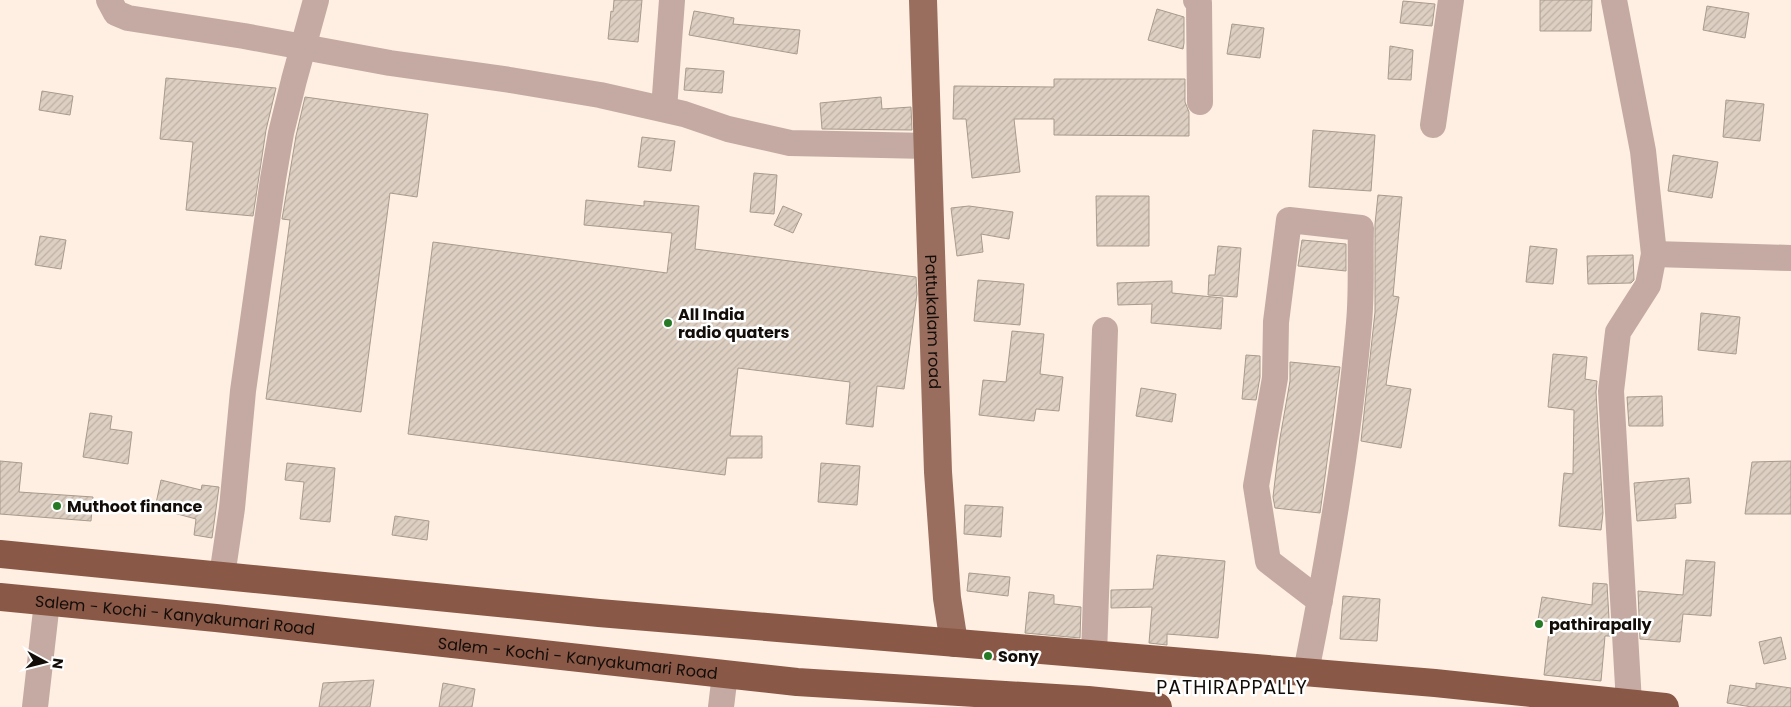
<svg xmlns="http://www.w3.org/2000/svg" width="1791" height="707" viewBox="0 0 1791 707" font-family="Poppins,sans-serif">
  <style>
    .building { fill: url(#building-hatch); stroke: #a89b8e }
    .lines { fill: none; stroke-linecap: round; stroke-linejoin: round }
    .minor { stroke: #c4aaa2; stroke-width: 26 }
    .major { stroke: #9a6e5f; stroke-width: 28 }
    .highway { stroke: #8a5847; stroke-width: 28 }
    .poi-dot { fill: #267a25; stroke: #fff; stroke-width: 2 }
    .labels { text-anchor: middle; dominant-baseline: central; stroke-width: 5; stroke-linejoin: round; paint-order: stroke }
    .poi-label { font-size: 16px; font-weight: bold; fill: #120d09; stroke: #fff; text-anchor: start }
    .street-label { font-size: 16px; fill: #120d09; stroke: #fff }
    .quarter-label { font-size: 19px; letter-spacing: 1px; fill: #120d09; stroke: #fff }
  </style>
  <defs>
    <pattern id="building-hatch" width="6" height="6" patternUnits="userSpaceOnUse" patternTransform="scale(1.25)"><rect width="6" height="6" fill="#ddcfc2"/><path d="M-1 1l2-2M0 6l6-6M5 7l2-2" fill="none" stroke="#bdb1a5"/></pattern>
  </defs>
  <rect width="100%" height="100%" fill="#feefe2"/>
  <g class="building">
    <polygon points="614,0 642,0 638,42 608,39 611,11 613,12"/>
    <polygon points="1540,0 1592,0 1591,31 1540,31"/>
    <polygon points="1403,1 1435,4 1432,26 1400,23"/>
    <polygon points="1707,6 1749,13 1745,38 1703,30"/>
    <polygon points="1157,9 1184,17 1184,43 1183,49 1148,40"/>
    <polygon points="694,11 734,18 733,24 800,30 797,54 689,35"/>
    <polygon points="1232,24 1264,28 1260,58 1227,54"/>
    <polygon points="1390,46 1413,50 1411,80 1388,79"/>
    <polygon points="686,68 724,71 722,93 684,90"/>
    <polygon points="166,78 276,88 266,130 253,216 186,210 193,142 160,139"/>
    <polygon points="1054,79 1185,79 1185,102 1189,112 1189,136 1054,135 1054,119 1014,119 1020,172 972,178 966,119 953,119 954,86 1054,87"/>
    <polygon points="42,91 73,96 70,115 39,110"/>
    <polygon points="305,97 428,114 417,197 390,193 361,412 266,399 290,220 282,219 296,136"/>
    <polygon points="881,97 882,109 911,107 912,130 822,129 820,103"/>
    <polygon points="1726,100 1764,104 1760,141 1723,137"/>
    <polygon points="1313,130 1375,135 1371,191 1309,187"/>
    <polygon points="642,137 675,141 671,171 638,167"/>
    <polygon points="1673,155 1718,162 1712,198 1668,191"/>
    <polygon points="754,173 777,175 774,214 750,212"/>
    <polygon points="1378,195 1402,197 1393,296 1399,297 1386,385 1411,389 1401,448 1361,441 1375,312 1375,224"/>
    <polygon points="1096,196 1149,196 1149,246 1097,246"/>
    <polygon points="586,200 644,206 644,201 699,206 695,249 916,277 917,294 904,389 877,386 873,427 846,424 850,382 738,368 730,436 762,436 762,458 727,458 725,475 408,434 433,242 667,273 672,233 584,225"/>
    <polygon points="783,206 802,214 793,233 774,225"/>
    <polygon points="969,206 1013,212 1009,239 981,234 983,252 957,256 951,208"/>
    <polygon points="40,236 66,240 61,269 35,265"/>
    <polygon points="1302,240 1346,244 1346,271 1298,266"/>
    <polygon points="1218,246 1241,248 1237,297 1208,295 1209,275 1215,275"/>
    <polygon points="1530,246 1557,249 1553,284 1526,282"/>
    <polygon points="1633,255 1634,280 1631,283 1588,284 1587,256"/>
    <polygon points="978,280 1024,284 1020,325 974,321"/>
    <polygon points="1172,281 1172,293 1223,298 1221,329 1151,323 1152,304 1118,305 1117,283"/>
    <polygon points="1701,313 1740,317 1736,354 1698,350"/>
    <polygon points="1012,331 1044,334 1040,374 1063,377 1059,411 1036,409 1034,421 979,415 983,380 1006,382"/>
    <polygon points="1553,354 1587,357 1585,379 1597,381 1596,392 1603,513 1601,530 1559,526 1564,473 1573,474 1574,410 1548,407"/>
    <polygon points="1246,355 1260,356 1260,377 1256,400 1242,399"/>
    <polygon points="1290,362 1340,367 1320,513 1275,508 1273,497 1280,438 1290,381"/>
    <polygon points="1141,388 1176,394 1172,422 1136,416"/>
    <polygon points="1662,396 1663,426 1629,426 1627,397"/>
    <polygon points="90,413 112,416 110,429 132,432 128,464 83,457"/>
    <polygon points="0,461 22,463 19,492 93,497 91,521 0,514"/>
    <polygon points="1791,461 1791,514 1745,514 1752,462"/>
    <polygon points="287,463 335,468 330,522 300,519 304,482 285,480"/>
    <polygon points="821,463 860,466 857,505 818,502"/>
    <polygon points="1689,478 1691,503 1675,504 1676,518 1637,521 1634,483"/>
    <polygon points="161,480 201,490 202,485 219,487 212,538 194,535 196,519 155,508"/>
    <polygon points="965,505 1003,507 1001,537 964,534"/>
    <polygon points="395,516 429,521 427,540 392,535"/>
    <polygon points="1157,555 1225,561 1218,638 1167,634 1167,645 1149,643 1152,607 1111,608 1111,590 1153,589"/>
    <polygon points="1686,560 1715,562 1711,616 1683,614 1680,642 1640,639 1638,591 1683,595"/>
    <polygon points="969,573 1010,577 1008,596 967,591"/>
    <polygon points="1593,583 1607,584 1610,636 1605,636 1601,681 1544,675 1550,622 1538,620 1542,597 1592,605"/>
    <polygon points="1029,592 1054,595 1054,604 1081,607 1080,638 1025,633"/>
    <polygon points="1343,596 1380,599 1377,641 1340,639"/>
    <polygon points="1781,637 1786,659 1764,664 1759,642"/>
    <polygon points="374,680 370,707 319,707 323,683"/>
    <polygon points="443,683 475,689 472,707 439,707"/>
    <polygon points="1756,683 1791,688 1791,707 1752,707 1727,703 1730,685 1756,689"/>
  </g>
  <g class="lines">
    <g class="minor">
      <polyline points="109,0 116,13 128,18 244,36 390,63 510,80 600,95 684,114 728,129 790,143 928,146"/>
      <polyline points="1196,0 1199,3 1200,102"/>
      <polyline points="1614,0 1643,151 1654,254 1648,285 1618,332 1611,391 1629,703"/>
      <polyline points="664,109 672,0"/>
      <polyline points="1433,125 1451,0"/>
      <polyline points="1654,254 1791,258"/>
      <polyline points="222,576 232,508 243,391 273,179 281,133 294,80 316,0"/>
      <polyline points="1094,655 1105,330"/>
      <path d="M1306,672c23,-115 43,-232 53,-349 3,-32 1,-64 2,-95l-72,-8 -13,102 -1,56 -19,108 12,75 52,40"/>
      <polyline points="35,707 47,602"/>
      <polyline points="721,707 725,674"/>
    </g>
    <path class="major" id="s1" d="M923,0l15,472 9,126 7,45"/>
    <g class="highway">
      <polyline points="0,554 599,613 1435,683 1665,707"/>
      <path id="s2" d="M0,597l216,21 581,64 291,18 70,7"/>
    </g>
  </g>
  <g class="poi-dot">
    <circle cx="668" cy="323" r="5"/>
    <circle cx="57" cy="506" r="5"/>
    <circle cx="1539" cy="624" r="5"/>
    <circle cx="988" cy="656" r="5"/>
  </g>
  <g class="labels">
    <g class="poi-label">
      <text x="678" y="314">All India<tspan x="678" dy="18">radio quaters</tspan></text>
      <text x="67" y="506">Muthoot finance</text>
      <text x="1549" y="624">pathirapally</text>
      <text x="998" y="656">Sony</text>
    </g>
    <g class="street-label">
      <text stroke="none"><textPath href="#s1" startOffset="322">Pattukalam road</textPath></text>
      <text stroke="none"><textPath href="#s2" startOffset="176">Salem - Kochi - Kanyakumari Road</textPath></text>
      <text stroke="none"><textPath href="#s2" startOffset="581">Salem - Kochi - Kanyakumari Road</textPath></text>
    </g>
    <g class="quarter-label">
      <text x="1232" y="687">PATHIRAPPALLY</text>
    </g>
  </g>
  <g transform="translate(45 662) rotate(97)" stroke="#ffffff" stroke-width="4" paint-order="stroke">
  <path d="M0-4L9 19L0 12L-9 19Z" fill="#120d09"/>
  <text y="-8" font-size="14" font-weight="bold" text-anchor="middle" fill="#120d09">N</text>
  </g>
</svg>
